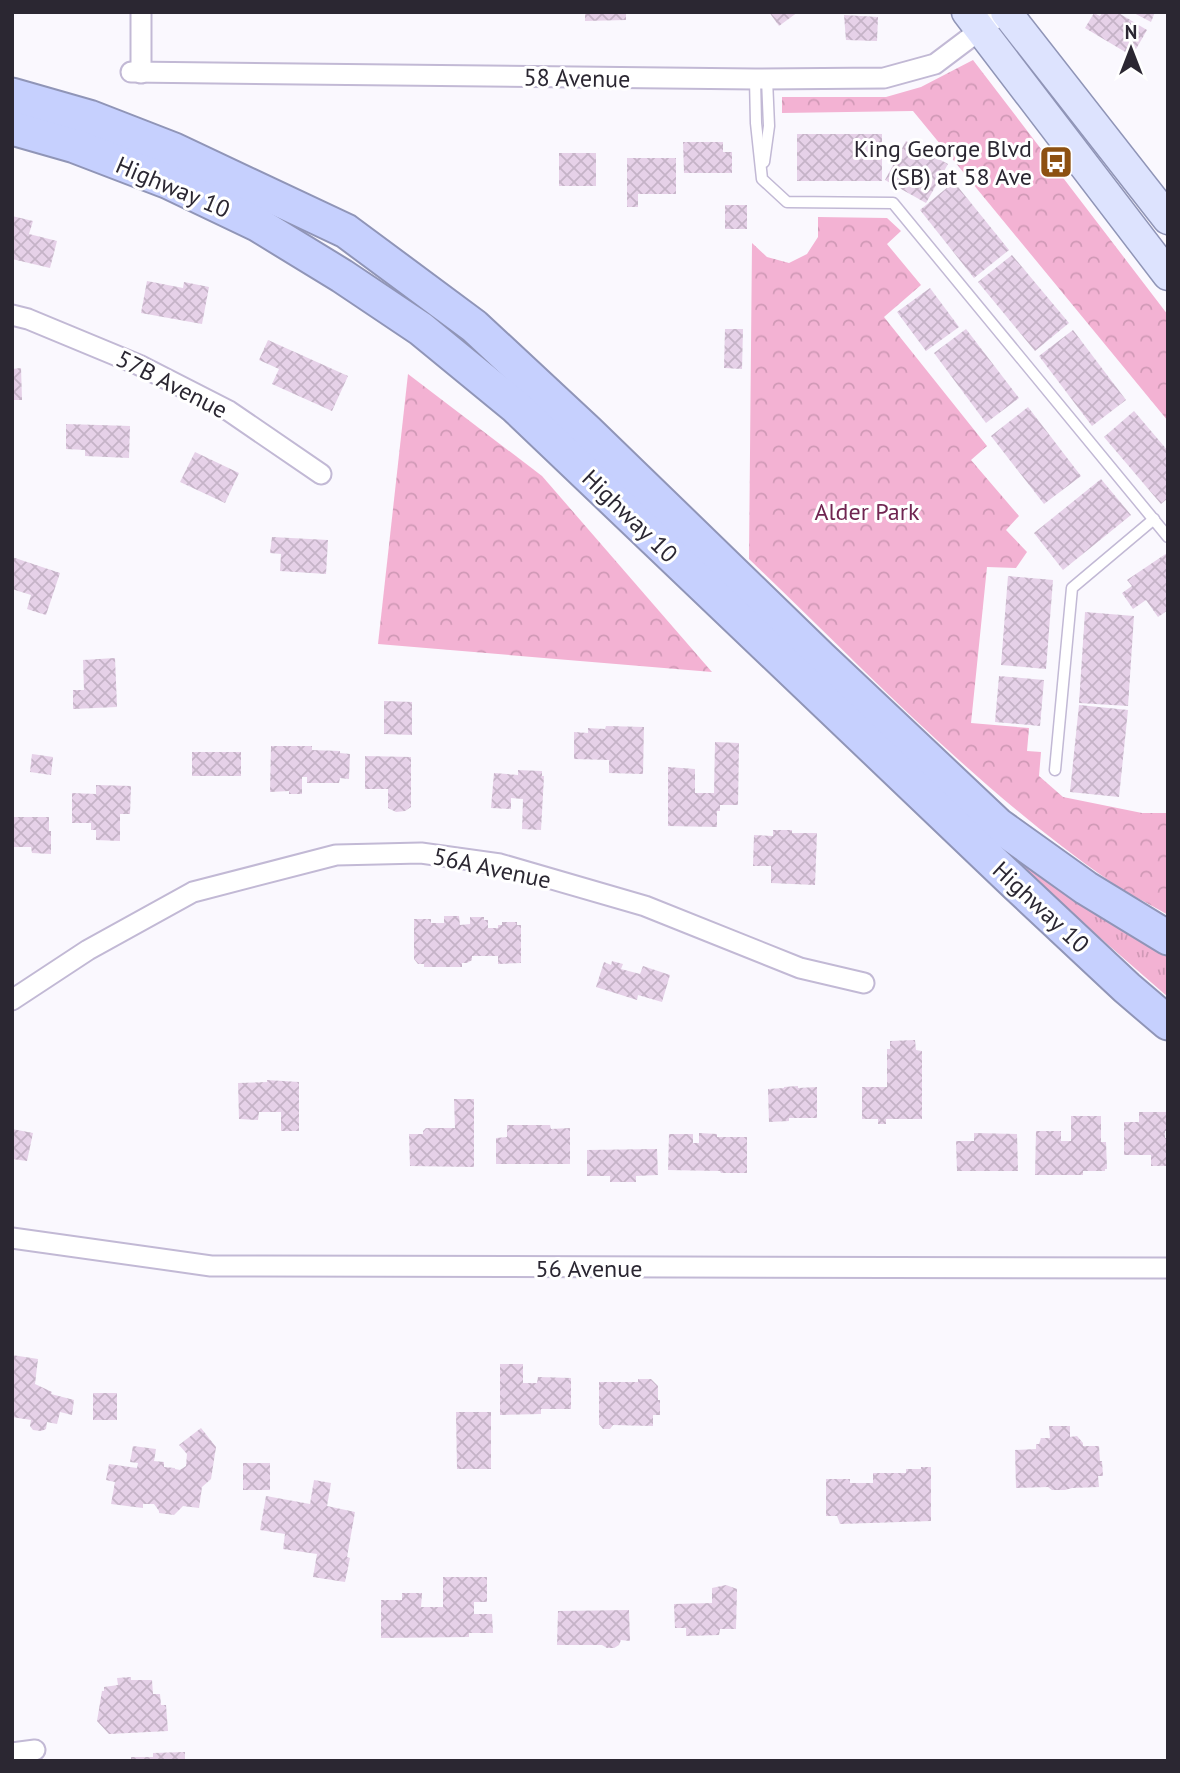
<svg xmlns="http://www.w3.org/2000/svg" width="1180" height="1773" viewBox="0 0 1180 1773" font-family="'PT Sans',sans-serif">
  <style>
    .grass { fill: url(#grass-tufts) }
    .forest { fill: url(#forest-crowns) }
    .building { fill: url(#building-cross-hatch) }
    .lines { fill: none; stroke-linecap: round; stroke-linejoin: round }
    .lane-casing { stroke: #c2b9d5; stroke-width: 13 }
    .street-casing { stroke: #c2b9d5; stroke-width: 23 }
    .primary-casing { stroke: #9095b7; stroke-width: 33 }
    .highway-casing { stroke: #9095b7; stroke-width: 37 }
    .lane { stroke: #fff; stroke-width: 10 }
    .street { stroke: #fff; stroke-width: 19 }
    .primary { stroke: #dde3fe; stroke-width: 30 }
    .highway { stroke: #c6d0fe; stroke-width: 33 }
    .labels { text-anchor: middle; dominant-baseline: central; stroke-width: 6; stroke-linejoin: round; paint-order: stroke }
    .street-label { font-size: 24px; fill: #2b2732; stroke: #fff }
    .poi-label { font-size: 24px; fill: #2b2732; stroke: #fff; text-anchor: end }
    .park-label { font-size: 24px; fill: #702551; stroke: #fff }
  </style>
  <defs>
    <pattern id="grass-tufts" width="24" height="20" patternUnits="userSpaceOnUse" patternTransform="scale(1.75)"><rect width="24" height="20" fill="#f3b2d3"/><path d="M3 7l-1-3M5 7V3M7 7l1-3M15 17l-1-3M17 17v-4M19 17l1-3" fill="none" stroke="#d099b6"/></pattern>
    <pattern id="forest-crowns" width="20" height="18" patternUnits="userSpaceOnUse" patternTransform="scale(1.75)"><rect width="20" height="18" fill="#f3b2d3"/><path d="M2 6a3 3 0 1 1 6 0M12 15a3 3 0 1 1 6 0" fill="none" stroke="#d099b6"/></pattern>
    <pattern id="building-cross-hatch" width="8" height="8" patternUnits="userSpaceOnUse" patternTransform="scale(1.75)"><rect width="8" height="8" fill="#e6d1e8"/><path d="M0 0l8 8M0 8l8-8" fill="none" stroke="#c5b3c7"/></pattern>
  </defs>
  <rect width="100%" height="100%" fill="#faf8fe"/>
  <path class="grass" d="M946,797c32,29 63,57 98,83 39,28 82,51 124,74v43l-94,-82z"/>
  <g class="forest">
    <polygon points="973,60 1168,315 1168,421 913,111 782,113 782,97 886,97 921,87"/>
    <path d="M818,217l69,1 14,13 -14,13 34,41 -37,32 103,129 -16,14 48,56 -13,14 21,22 -11,16 -29,-1 -16,156 58,5 -2,23 14,1 -2,24 24,21 79,16h26v102c-20,-12 -42,-22 -60,-35 -131,-91 -244,-211 -359,-321l3,-316 15,14 22,6 18,-9 11,-17z"/>
    <polygon points="408,374 542,476 712,672 378,644"/>
  </g>
  <g class="building">
    <polygon points="585,12 626,12 626,20 585,21"/>
    <polygon points="769,12 798,12 779,26"/>
    <polygon points="1103,12 1117,12 1147,30 1132,56 1085,28 1094,13 1100,16"/>
    <polygon points="1132,12 1155,12 1151,22"/>
    <polygon points="844,15 878,17 877,41 846,40"/>
    <rect x="797" y="134" width="85" height="47"/>
    <polygon points="906,141 948,164 926,203 885,180"/>
    <polygon points="683,142 723,142 723,152 732,152 732,173 684,173"/>
    <rect x="559" y="153" width="37" height="33"/>
    <polygon points="627,158 676,158 676,194 638,194 638,207 627,207"/>
    <polygon points="954,182 1009,250 974,278 920,210"/>
    <rect x="725" y="205" width="22" height="24"/>
    <polygon points="12,216 33,221 29,234 57,241 50,268 12,259"/>
    <polygon points="1012,255 1069,323 1035,351 978,282"/>
    <polygon points="147,281 183,288 184,282 209,287 202,324 141,313"/>
    <polygon points="930,288 959,327 926,351 897,312"/>
    <polygon points="725,329 743,329 742,369 724,368"/>
    <polygon points="966,329 1019,398 986,423 934,353"/>
    <polygon points="1073,330 1126,400 1092,426 1039,356"/>
    <polygon points="268,340 348,376 332,411 272,384 279,369 259,360"/>
    <polygon points="21,368 22,400 12,400 12,369"/>
    <polygon points="1028,407 1081,476 1044,504 991,436"/>
    <polygon points="1134,411 1168,451 1168,498 1161,504 1104,437"/>
    <polygon points="66,424 130,426 129,458 85,456 85,450 66,449"/>
    <polygon points="195,452 239,473 225,503 180,482"/>
    <polygon points="1101,479 1131,515 1063,570 1034,533"/>
    <polygon points="272,537 328,540 326,574 280,571 281,554 270,553"/>
    <polygon points="1167,553 1168,610 1158,617 1146,600 1133,609 1122,593 1132,586 1127,580"/>
    <polygon points="12,557 60,573 46,615 27,609 31,595 12,589"/>
    <polygon points="1008,576 1053,580 1046,669 1001,665"/>
    <polygon points="1085,612 1134,616 1128,706 1079,703"/>
    <polygon points="115,658 117,707 73,709 73,690 84,690 83,660"/>
    <polygon points="999,676 1044,680 1040,726 995,722"/>
    <polygon points="384,701 412,702 412,735 384,734"/>
    <polygon points="1079,705 1128,710 1119,797 1070,792"/>
    <polygon points="606,726 644,727 643,774 609,773 609,760 574,759 574,732 588,733 588,728 605,729"/>
    <polygon points="715,742 739,743 738,805 720,805 720,811 717,811 717,827 668,826 668,767 695,769 695,793 714,793"/>
    <polygon points="271,746 312,746 312,750 340,751 340,753 350,754 349,779 340,778 339,783 307,783 307,777 302,777 302,794 289,794 289,791 270,792"/>
    <rect x="192" y="752" width="49" height="24"/>
    <polygon points="32,754 53,757 51,775 30,772"/>
    <polygon points="365,756 411,757 411,807 405,811 396,812 388,808 388,789 365,789"/>
    <polygon points="518,770 542,771 542,776 544,776 541,830 522,829 523,799 511,798 511,809 491,808 494,773 518,775"/>
    <polygon points="96,785 131,786 130,814 120,814 120,841 96,840 96,830 91,830 91,823 72,823 72,793 96,794"/>
    <polygon points="12,817 49,817 49,831 51,831 51,854 32,853 31,847 12,847"/>
    <polygon points="773,830 792,830 792,833 817,833 815,885 771,883 771,866 753,866 754,835 773,836"/>
    <polygon points="444,916 459,916 460,925 470,924 470,917 484,917 484,920 488,920 488,928 498,928 498,925 502,925 502,922 517,922 517,925 521,925 521,963 498,964 498,956 472,956 472,960 467,963 462,963 462,967 424,967 424,964 418,964 414,959 414,919 431,919 431,923 444,923"/>
    <polygon points="612,961 623,964 621,969 640,974 643,966 670,975 662,1002 638,995 637,1000 596,987 604,962 611,965"/>
    <polygon points="915,1040 916,1050 922,1051 922,1119 886,1119 886,1124 878,1124 878,1119 862,1119 862,1087 887,1087 887,1049 890,1049 890,1041"/>
    <polygon points="267,1080 299,1082 299,1131 281,1131 281,1112 259,1112 258,1120 239,1119 238,1083 267,1082"/>
    <polygon points="798,1086 798,1088 817,1087 817,1118 789,1118 789,1121 769,1122 768,1089 784,1088 784,1087"/>
    <polygon points="454,1099 474,1099 474,1167 410,1166 409,1134 423,1134 423,1131 426,1128 455,1128"/>
    <polygon points="1139,1112 1168,1112 1168,1131 1165,1131 1165,1138 1168,1138 1168,1164 1166,1166 1151,1166 1151,1155 1124,1155 1124,1122 1139,1122"/>
    <polygon points="1071,1116 1101,1116 1101,1142 1106,1142 1107,1169 1105,1169 1105,1171 1083,1171 1083,1175 1035,1175 1036,1131 1061,1131 1061,1141 1071,1141"/>
    <polygon points="507,1125 550,1125 551,1129 570,1128 570,1164 496,1164 496,1138 507,1137"/>
    <polygon points="12,1129 33,1133 27,1161 12,1159"/>
    <polygon points="699,1133 717,1134 717,1137 747,1137 747,1173 721,1173 720,1171 668,1170 669,1134 693,1134 693,1143 699,1143"/>
    <polygon points="974,1133 1017,1134 1018,1171 957,1171 956,1141 974,1141"/>
    <polygon points="657,1149 658,1175 636,1176 636,1182 610,1182 610,1176 587,1176 587,1150"/>
    <polygon points="12,1355 38,1359 35,1384 52,1392 51,1394 74,1400 72,1415 60,1412 57,1424 47,1422 46,1429 41,1431 33,1430 30,1426 31,1420 12,1417"/>
    <polygon points="500,1364 523,1364 523,1383 537,1383 538,1377 571,1378 571,1409 541,1409 541,1414 500,1415"/>
    <polygon points="638,1379 651,1379 658,1386 658,1400 660,1400 660,1415 653,1415 653,1426 613,1425 610,1429 603,1429 599,1424 599,1382 638,1382"/>
    <rect x="93" y="1393" width="24" height="27"/>
    <polygon points="456,1412 491,1412 491,1469 457,1469"/>
    <polygon points="1049,1426 1070,1426 1070,1437 1077,1436 1083,1443 1083,1446 1099,1446 1100,1461 1102,1461 1103,1476 1098,1476 1099,1487 1072,1488 1065,1490 1052,1490 1048,1487 1016,1488 1015,1450 1036,1449 1036,1444 1039,1444 1041,1438 1050,1438"/>
    <polygon points="201,1428 216,1447 211,1479 202,1487 199,1508 183,1506 174,1515 159,1513 159,1511 154,1504 143,1504 143,1508 111,1504 115,1482 106,1480 109,1464 137,1468 138,1463 130,1462 133,1446 156,1449 154,1461 164,1462 164,1467 175,1468 175,1469 180,1470 186,1466 187,1454 179,1445"/>
    <rect x="243" y="1463" width="27" height="27"/>
    <polygon points="921,1467 931,1467 931,1521 840,1524 837,1516 826,1516 826,1479 850,1479 850,1483 873,1483 873,1473 906,1473 906,1469 921,1469"/>
    <polygon points="314,1480 331,1483 327,1506 355,1512 347,1557 350,1558 345,1582 313,1577 317,1554 283,1549 285,1534 260,1530 266,1496 310,1504"/>
    <polygon points="443,1577 487,1577 487,1602 474,1602 474,1614 492,1614 493,1633 469,1633 469,1637 381,1638 381,1600 402,1600 402,1593 422,1593 421,1607 443,1607"/>
    <polygon points="726,1585 737,1589 736,1629 720,1629 719,1635 686,1636 686,1628 675,1628 674,1604 712,1603 712,1588"/>
    <polygon points="629,1610 630,1641 621,1640 619,1645 614,1648 607,1648 602,1645 557,1645 558,1611"/>
    <polygon points="131,1677 131,1680 152,1680 153,1694 160,1694 161,1705 166,1705 168,1731 109,1734 97,1721 102,1691 104,1691 104,1687 118,1685 117,1678"/>
    <polygon points="185,1752 185,1761 131,1761 131,1757 153,1757 153,1753"/>
  </g>
  <g class="lines">
    <defs>
      <g id="lane">
        <polyline points="755,79 756,123 762,179 787,202 893,203 1168,537"/>
        <polyline points="764,162 769,126 767,79"/>
        <polyline points="1055,770 1072,588 1154,519"/>
      </g>
      <g id="street">
        <polyline points="141,12 141,73"/>
        <polyline points="131,72 755,79 884,78 935,64 1004,12"/>
        <polyline points="12,315 28,319 139,365 229,411 321,474"/>
        <polyline points="12,1000 88,950 193,892 336,855 421,853 500,864 645,906 800,968 864,983"/>
        <polyline points="12,1238 211,1266 1168,1268"/>
        <polyline points="12,1753 35,1750"/>
      </g>
      <g id="primary">
        <polyline points="967,12 1168,275"/>
        <polyline points="1006,12 1168,219"/>
      </g>
      <g id="highway">
        <polyline points="12,95 89,117 174,150 346,231 474,326 588,432 820,657 998,825 1086,888 1168,938"/>
        <polyline points="12,128 75,146 169,182 257,224 342,276 421,329 516,407 1017,885 1127,988 1168,1023"/>
      </g>
    </defs>
    <use href="#lane" class="lane-casing"/>
    <use href="#street" class="street-casing"/>
    <use href="#primary" class="primary-casing"/>
    <use href="#highway" class="highway-casing"/>
    <use href="#lane" class="lane"/>
    <use href="#street" class="street"/>
    <use href="#primary" class="primary"/>
    <use href="#highway" class="highway"/>
  </g>
  <defs>
    <symbol id="bus-square" viewBox="-11 -11 22 22"><rect x="-9" y="-9" width="18" height="18" rx="4" fill="#8d5112" stroke="#fff"/><path d="M-5-6H5V4H4V6H2V4H-2V6H-4V4H-5ZM-3.5-4V0h7V-4ZM-3.5 1.2v1.5H-2V1.2ZM2 1.2v1.5H3.5V1.2Z" fill="#fff"/></symbol>
  </defs>
  <g fill-rule="evenodd">
    <use href="#bus-square" x="1037" y="143" width="38" height="38"/>
  </g>
  <g class="labels">
    <g class="street-label">
      <text transform="translate(577 78) rotate(1)">58 Avenue</text>
      <text transform="translate(173 187) rotate(23)">Highway 10</text>
      <text transform="translate(172 384) rotate(27)">57B Avenue</text>
      <text transform="translate(630 516) rotate(44)">Highway 10</text>
      <text transform="translate(492 868) rotate(12)">56A Avenue</text>
      <text transform="translate(1041 907) rotate(43)">Highway 10</text>
      <text x="589" y="1268">56 Avenue</text>
    </g>
    <g class="poi-label">
      <text x="1032" y="148">King George Blvd<tspan x="1032" dy="28">(SB) at 58 Ave</tspan></text>
    </g>
    <g class="park-label">
      <text x="867" y="511">Alder Park</text>
    </g>
  </g>
  <rect width="1180" height="1773" fill="none" stroke="#2b2732" stroke-width="28"/>
  <g transform="translate(1131 49)" stroke="#ffffff" stroke-width="5" paint-order="stroke">
  <path d="M0-5L12 26L0 18L-12 26Z" fill="#2b2732"/>
  <text y="-10" font-size="19" font-weight="bold" text-anchor="middle" fill="#2b2732">N</text>
  </g>
</svg>
